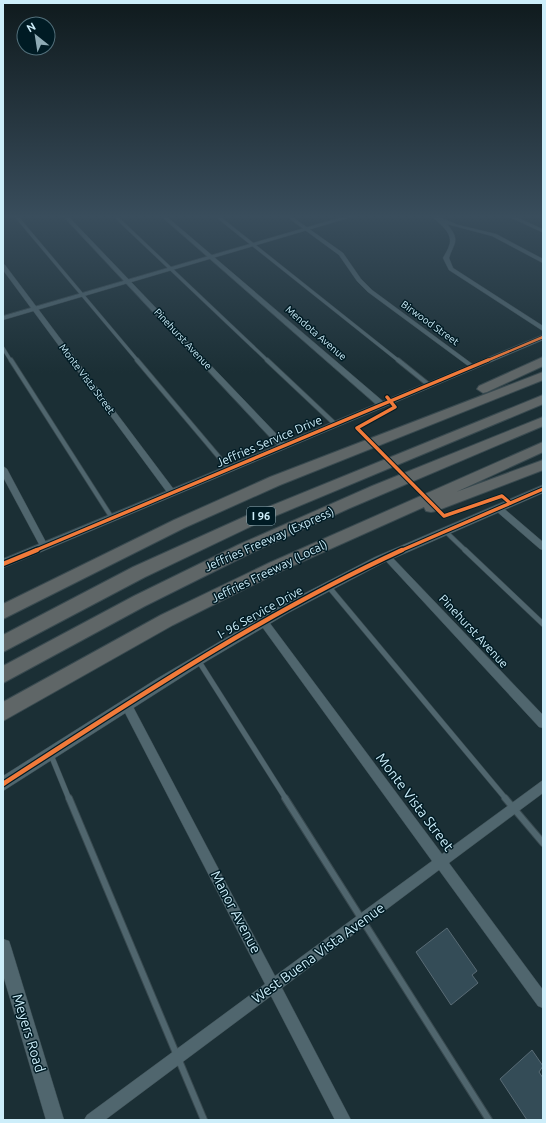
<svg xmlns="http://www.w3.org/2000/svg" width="546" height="1123" viewBox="0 0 546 1123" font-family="Ubuntu,sans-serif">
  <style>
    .building { fill: #344c57; stroke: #596b75 }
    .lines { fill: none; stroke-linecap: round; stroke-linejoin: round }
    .service-far3-casing { stroke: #394a50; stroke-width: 4 }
    .service-far2-casing { stroke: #394a50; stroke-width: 5.5 }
    .service-far1-casing { stroke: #394a50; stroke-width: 6 }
    .service-casing { stroke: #394a50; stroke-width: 8 }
    .minor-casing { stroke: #394a50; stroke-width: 1 }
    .tertiary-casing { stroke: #394a50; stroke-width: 1 }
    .motorway-casing { stroke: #394a50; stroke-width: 2 }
    .service-far3 { stroke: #50666e; stroke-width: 3 }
    .service-far2 { stroke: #50666e; stroke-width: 4 }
    .service-far1 { stroke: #50666e; stroke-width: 5 }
    .service { stroke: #50666e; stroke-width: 6 }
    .minor { fill: #50666e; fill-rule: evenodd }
    .tertiary { fill: #50666e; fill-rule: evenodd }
    .motorway { fill: #5f6667; fill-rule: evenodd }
    .cycleway-far2-casing { stroke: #001b24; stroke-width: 4 }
    .cycleway-far1-casing { stroke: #001b24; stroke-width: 5.5 }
    .cycleway-casing { stroke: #001b24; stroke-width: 7 }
    .cycleway-far2 { stroke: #f17a3a; stroke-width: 2.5 }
    .cycleway-far1 { stroke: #f17a3a; stroke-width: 3.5 }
    .cycleway { stroke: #f17a3a; stroke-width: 4.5 }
    .labels { text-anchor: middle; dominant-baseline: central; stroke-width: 3; stroke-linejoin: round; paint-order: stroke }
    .far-street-label { font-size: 10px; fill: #cdeefa; stroke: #001b24 }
    .shield { fill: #001b24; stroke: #90afba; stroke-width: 1 }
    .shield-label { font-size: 11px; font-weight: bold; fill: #cdeefa }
    .street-label { font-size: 12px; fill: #cdeefa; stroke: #001b24 }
    .near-street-label { font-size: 14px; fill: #cdeefa; stroke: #001b24 }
  </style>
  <rect width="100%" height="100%" fill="#1b2f35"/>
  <g class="building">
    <polygon points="447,928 477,971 472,975 478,983 451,1005 416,952"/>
    <polygon points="532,1050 543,1066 539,1072 543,1078 543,1120 527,1120 500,1079"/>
  </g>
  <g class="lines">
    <defs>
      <g id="service-far3">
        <polyline points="16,216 138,361"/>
        <polyline points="115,216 268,361"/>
        <polyline points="217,216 399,361"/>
        <polyline points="511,216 543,231"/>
        <polyline points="3,348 11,361"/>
      </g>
      <g id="service-far2">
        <polyline points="11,360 112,518"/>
        <polyline points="137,360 229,469"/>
        <polyline points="267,360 335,424"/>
        <polyline points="398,360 429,385"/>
        <polyline points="445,531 466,551"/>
      </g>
      <g id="service-far1">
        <polyline points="465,550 543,624"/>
        <polyline points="328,586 506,799"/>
        <polyline points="198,660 286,799"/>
        <polyline points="51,755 69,799"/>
      </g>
      <g id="service">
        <polyline points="69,798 204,1120"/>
        <polyline points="285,798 489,1120"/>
        <polyline points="505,798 543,843"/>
      </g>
      <g id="minor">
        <polygon points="63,216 68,216 286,444 287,446 286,448 280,448"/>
        <polygon points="161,216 166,216 385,403 385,407 379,407"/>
        <polygon points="286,216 291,216 343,253 361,279 372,290 475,366 475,368 471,368 368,292 357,281 339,255"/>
        <path d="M437,216l21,9 38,9 47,25v4l-2,-1 -49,-26 -45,-12c14,17 7,18 2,34l4,10 90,58v5l-94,-61 -6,-12c2,-4 5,-8 6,-12 5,-12 -8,-21 -15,-28z"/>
        <polygon points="3,264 5,265 175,491 176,493 175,495 169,495 3,270"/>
        <polygon points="3,466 7,469 48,546 47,548 41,548 40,546 3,477"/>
        <polygon points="498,505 501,506 543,542 543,550 540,549 495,510 494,508 495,506"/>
        <polygon points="387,554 390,555 543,715 543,728 539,727 384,559 383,557 384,555"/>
        <polygon points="263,617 266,618 442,854 543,780 543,793 449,863 543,990 543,1008 538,1006 439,870 282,988 351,1120 335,1120 271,996 105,1120 84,1120 87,1115 265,984 122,707 121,704 122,701 126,699 130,701 275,976 432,861 260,624 258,621 260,618"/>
      </g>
      <g id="tertiary">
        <polygon points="346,216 355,216 3,320 3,316"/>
        <polygon points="543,335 543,340 3,568 3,559"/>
        <polygon points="543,485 543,493 383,563 288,613 207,661 3,791 3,776 158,678 280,606 375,557"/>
        <polygon points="3,939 9,941 11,947 64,1120 46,1120 3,975"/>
      </g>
      <g id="motorway">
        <polygon points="543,357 543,366 487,392 483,393 477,389 479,386"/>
        <polygon points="543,372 543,380 280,485 184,528 3,619 3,604 174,520 270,477"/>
        <polygon points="543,395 543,404 256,524 145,577 3,652 3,635 133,567 246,516"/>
        <polygon points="543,417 543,426 350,508 249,554 145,606 3,683 3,666 134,596 238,545 372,486"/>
        <polygon points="543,442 543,452 456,492 543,460 543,470 436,511 431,512 426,511 424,507 281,571 173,625 3,721 3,702 161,615 269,563"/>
      </g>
    </defs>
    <use href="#service-far3" class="service-far3-casing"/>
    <use href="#service-far2" class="service-far2-casing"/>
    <use href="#service-far1" class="service-far1-casing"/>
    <use href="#service" class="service-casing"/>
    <use href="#minor" class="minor-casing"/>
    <use href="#tertiary" class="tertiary-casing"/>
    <use href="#motorway" class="motorway-casing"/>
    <use href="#service-far3" class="service-far3"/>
    <use href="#service-far2" class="service-far2"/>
    <use href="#service-far1" class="service-far1"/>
    <use href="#service" class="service"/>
    <use href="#minor" class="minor"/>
    <use href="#tertiary" class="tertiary"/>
    <use href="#motorway" class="motorway"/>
    <defs>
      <polyline id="cycleway-far2" points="486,361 543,337"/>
      <g id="cycleway-far1">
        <polyline points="387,397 395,407 357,428 444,516 502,496 510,503"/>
        <polyline points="34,551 488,360"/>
        <polyline points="400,551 543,489"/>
      </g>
      <g id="cycleway">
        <polyline points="3,564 37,550"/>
        <path d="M3,784c130,-84 258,-169 399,-234"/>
      </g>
    </defs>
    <use href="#cycleway-far2" class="cycleway-far2-casing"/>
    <use href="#cycleway-far1" class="cycleway-far1-casing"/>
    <use href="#cycleway" class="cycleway-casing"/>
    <use href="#cycleway-far2" class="cycleway-far2"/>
    <use href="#cycleway-far1" class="cycleway-far1"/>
    <use href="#cycleway" class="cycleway"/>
  </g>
  <linearGradient id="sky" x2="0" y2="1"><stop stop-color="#0f1a1d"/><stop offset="0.58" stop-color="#394d5c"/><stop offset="1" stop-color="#394d5c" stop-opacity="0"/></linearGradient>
  <rect width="546" height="373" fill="url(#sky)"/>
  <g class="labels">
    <g class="far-street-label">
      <text transform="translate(430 323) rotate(36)">Birwood Street</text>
      <text transform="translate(316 333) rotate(41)">Mendota Avenue</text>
      <text transform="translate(183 339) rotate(47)">Pinehurst Avenue</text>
      <text transform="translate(87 379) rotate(53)">Monte Vista Street</text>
    </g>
    <rect class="shield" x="247" y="507" width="28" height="18" rx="3"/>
    <g class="shield-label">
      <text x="261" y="516">I 96</text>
    </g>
    <g class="street-label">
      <text transform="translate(269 441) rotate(-23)">Jeffries Service Drive</text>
      <text transform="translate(269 539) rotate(-24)">Jeffries Freeway (Express)</text>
      <text transform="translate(269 571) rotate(-26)">Jeffries Freeway (Local)</text>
      <text transform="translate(260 612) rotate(-29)">I- 96 Service Drive</text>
      <text transform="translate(474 631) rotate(47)">Pinehurst Avenue</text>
    </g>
    <g class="near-street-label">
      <text transform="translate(415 802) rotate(53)">Monte Vista Street</text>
      <text transform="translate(236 912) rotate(62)">Manor Avenue</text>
      <text transform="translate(318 953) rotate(-36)">West Buena Vista Avenue</text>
      <text transform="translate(29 1033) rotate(73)">Meyers Road</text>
    </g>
  </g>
  <rect width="546" height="1123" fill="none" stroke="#cdeefa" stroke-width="8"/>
  <g transform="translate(36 36) rotate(330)"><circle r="19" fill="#001b24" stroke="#526f7a"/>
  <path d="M0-3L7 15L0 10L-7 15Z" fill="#8fabb5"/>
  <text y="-6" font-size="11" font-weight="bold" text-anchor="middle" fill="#cdeefa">N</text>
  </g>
</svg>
